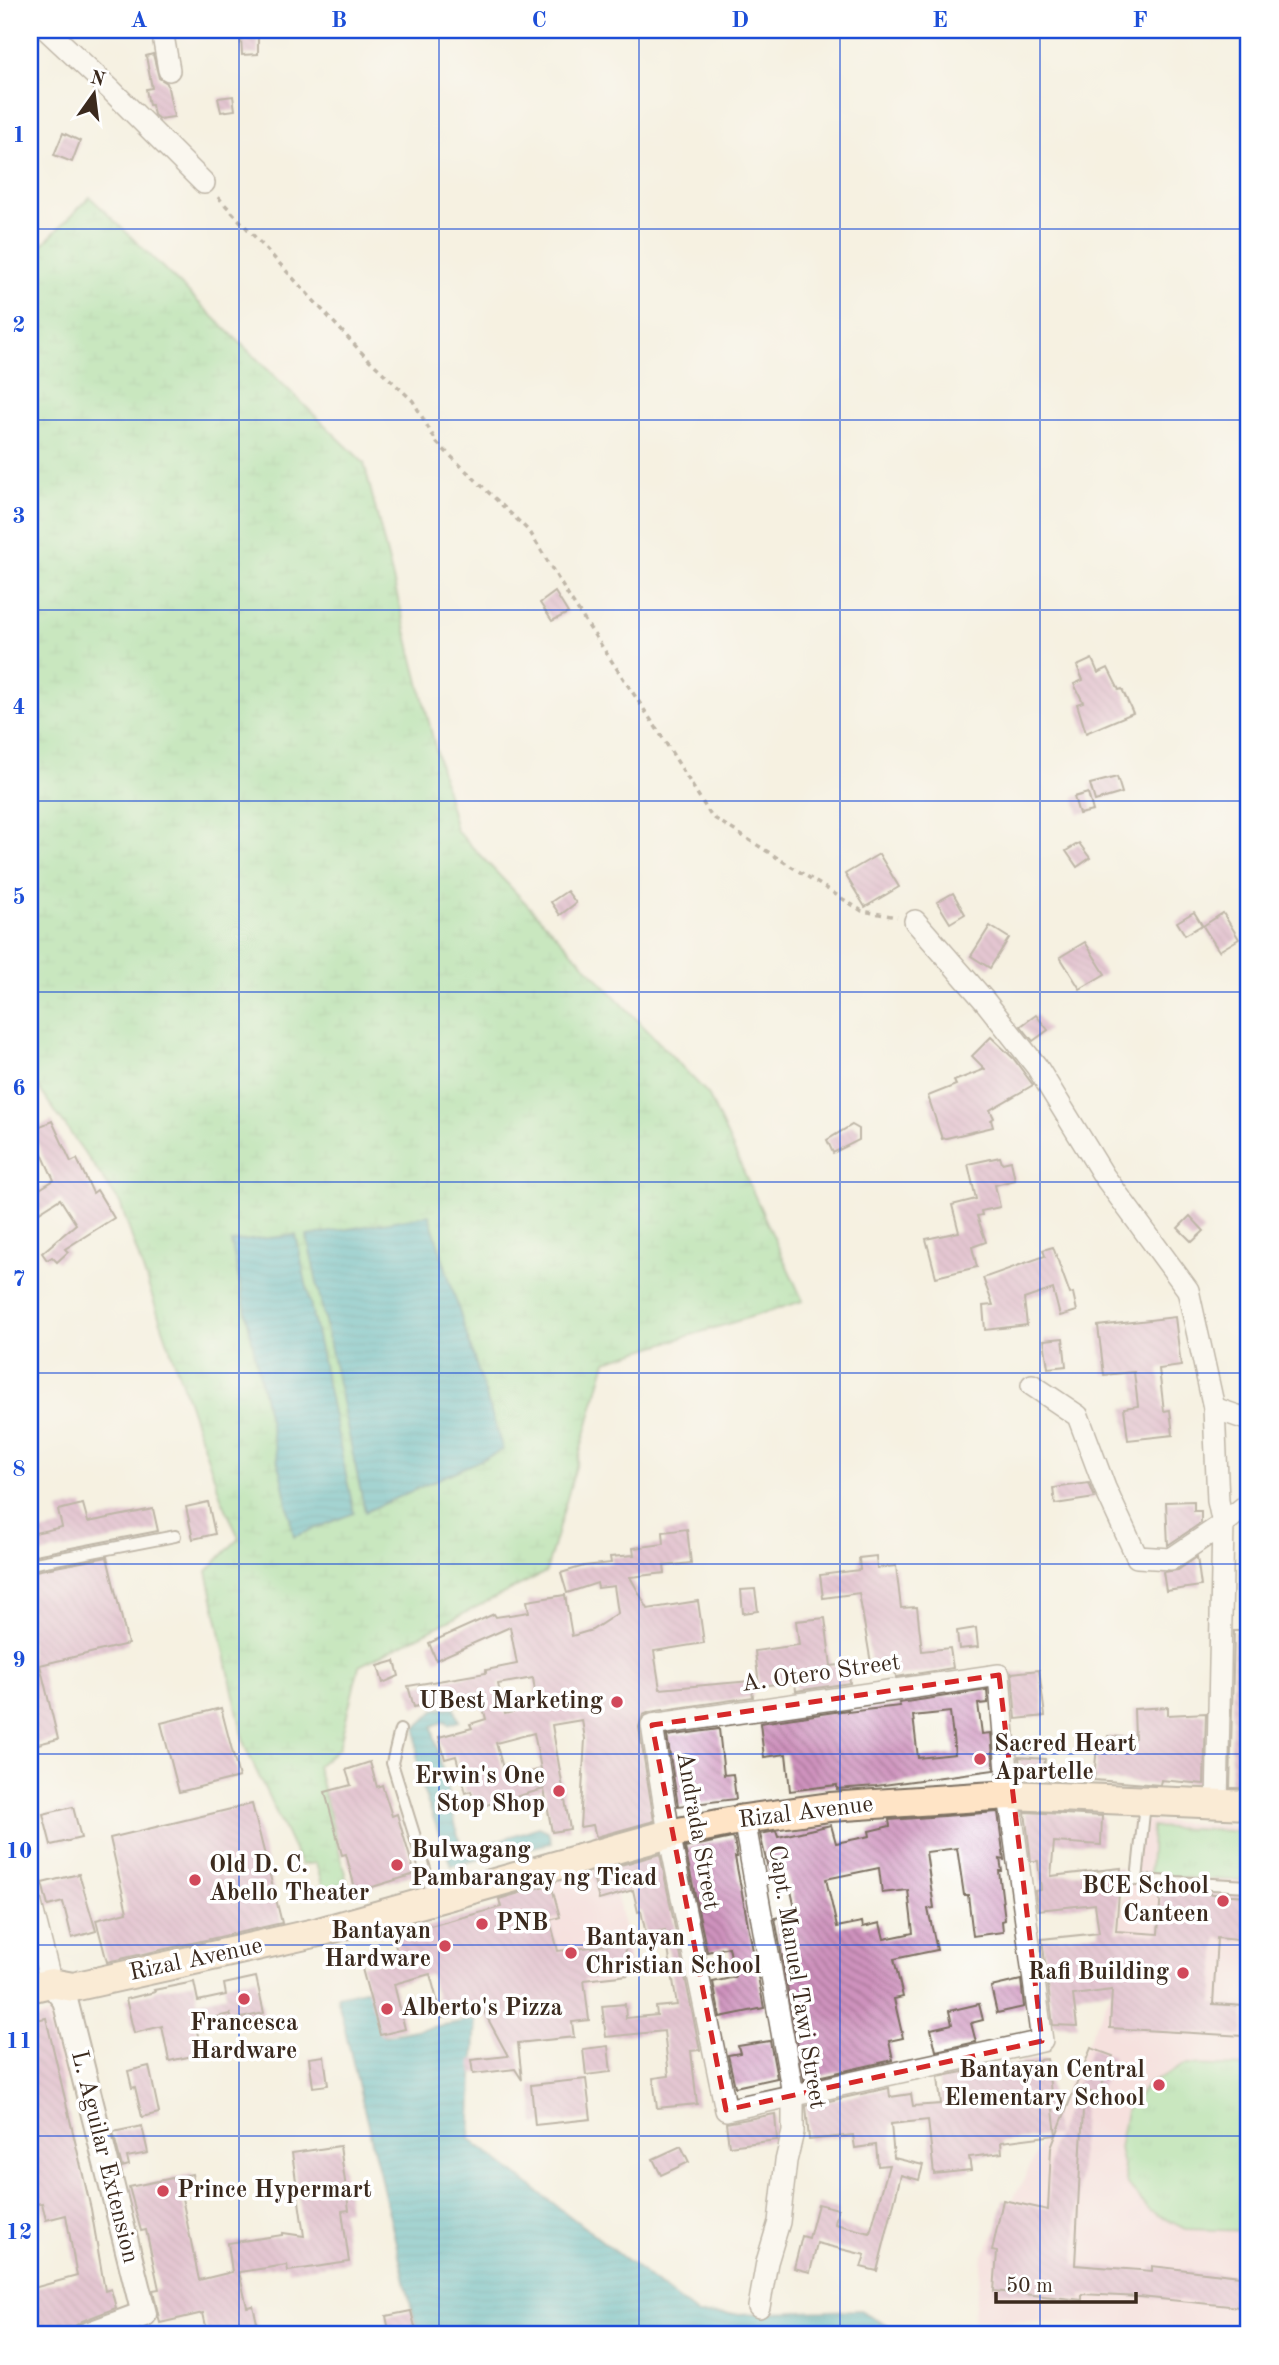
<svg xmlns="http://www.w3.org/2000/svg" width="1279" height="2365" viewBox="0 0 1279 2365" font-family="'Old Standard TT',serif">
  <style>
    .built { fill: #f5cfda }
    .grass { fill: url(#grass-tufts); stroke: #66825a; stroke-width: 2 }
    .wetland { fill: url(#wetland-marsh); stroke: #66825a; stroke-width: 2 }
    .water { fill: url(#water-rules); stroke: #3e6d6e; stroke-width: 2 }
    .building { fill: url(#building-back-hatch); fill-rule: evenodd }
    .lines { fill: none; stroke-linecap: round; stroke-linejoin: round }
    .service-casing { stroke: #7c7062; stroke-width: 14 }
    .minor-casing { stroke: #7c7062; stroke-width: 24 }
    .tertiary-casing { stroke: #7c7062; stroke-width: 28 }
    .secondary-casing { stroke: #7c7062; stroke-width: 32 }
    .path { stroke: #7c7062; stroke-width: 3.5; stroke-dasharray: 5 5; stroke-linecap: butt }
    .service { stroke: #fff; stroke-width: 10 }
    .minor { stroke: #fff; stroke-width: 21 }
    .tertiary { stroke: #fff; stroke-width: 24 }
    .secondary { stroke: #ffe4c6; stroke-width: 28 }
    .marked { fill: none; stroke: #d62828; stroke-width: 5; stroke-dasharray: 14 9; stroke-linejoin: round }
    .grid { fill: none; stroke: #1d4ed8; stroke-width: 2; stroke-opacity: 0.55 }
    .poi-dot { fill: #d1495b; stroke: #fff; stroke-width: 2.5 }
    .labels { text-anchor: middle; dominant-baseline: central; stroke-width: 7; stroke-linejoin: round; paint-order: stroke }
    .street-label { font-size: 24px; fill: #3b2a1e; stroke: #fff }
    .poi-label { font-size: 24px; font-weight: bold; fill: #3b2a1e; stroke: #fff; text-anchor: start }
    .neatline { fill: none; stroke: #1d4ed8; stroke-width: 2.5 }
    .grid-label { font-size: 23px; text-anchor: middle; font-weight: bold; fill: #1d4ed8 }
  </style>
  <defs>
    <pattern id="grass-tufts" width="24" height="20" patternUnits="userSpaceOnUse" patternTransform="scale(1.75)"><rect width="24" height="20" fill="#92db96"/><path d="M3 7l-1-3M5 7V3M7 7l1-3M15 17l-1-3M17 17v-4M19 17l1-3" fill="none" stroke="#7fbc81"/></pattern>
    <pattern id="wetland-marsh" width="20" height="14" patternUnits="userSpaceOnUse" patternTransform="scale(1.75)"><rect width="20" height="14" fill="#92db96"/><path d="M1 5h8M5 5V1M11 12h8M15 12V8" fill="none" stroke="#7fbc81"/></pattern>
    <pattern id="water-rules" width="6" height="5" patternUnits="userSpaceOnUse" patternTransform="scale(1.75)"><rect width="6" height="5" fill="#41b0bd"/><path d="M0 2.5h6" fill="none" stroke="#388f99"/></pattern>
    <pattern id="building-back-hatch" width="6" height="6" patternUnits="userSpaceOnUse" patternTransform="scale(1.75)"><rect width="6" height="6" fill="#ce92bd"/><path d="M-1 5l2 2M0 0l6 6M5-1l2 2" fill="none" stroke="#a87799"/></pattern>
  </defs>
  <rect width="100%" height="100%" fill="#fff"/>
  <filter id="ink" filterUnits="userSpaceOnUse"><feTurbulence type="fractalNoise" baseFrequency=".0143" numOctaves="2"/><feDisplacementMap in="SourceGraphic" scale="14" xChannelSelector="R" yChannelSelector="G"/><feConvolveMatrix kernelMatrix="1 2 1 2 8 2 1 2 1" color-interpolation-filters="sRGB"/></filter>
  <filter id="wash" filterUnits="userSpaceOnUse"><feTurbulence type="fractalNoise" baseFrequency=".00686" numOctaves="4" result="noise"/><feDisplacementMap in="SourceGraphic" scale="28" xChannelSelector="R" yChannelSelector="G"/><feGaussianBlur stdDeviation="1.57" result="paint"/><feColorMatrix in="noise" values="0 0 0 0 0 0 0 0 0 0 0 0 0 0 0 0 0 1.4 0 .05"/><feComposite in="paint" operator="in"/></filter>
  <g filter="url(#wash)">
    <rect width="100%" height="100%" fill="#f5f1e1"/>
    <g class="built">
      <polygon points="1133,1820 1249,1827 1249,2335 1170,2335 1166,2328 973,2319 982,2257 1024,2179 1112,1990"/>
      <polygon points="608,1862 625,1929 632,1977 528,2001 495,1895"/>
      <polygon points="50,2014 67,2081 30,2090 30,2019"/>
    </g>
    <g class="grass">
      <polygon points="1152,1827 1249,1832 1249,1881 1150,1876"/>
      <polygon points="1185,2065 1249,2067 1249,2231 1185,2229 1149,2210 1127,2184 1119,2148 1126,2111 1148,2084"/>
    </g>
    <polygon class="wetland" points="90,197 364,463 456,830 708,1094 803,1301 606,1361 546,1572 359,1666 339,1748 317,1766 349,1889 325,1896 316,1863 301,1865 245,1747 207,1571 239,1538 222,1500 120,1203 30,1076 30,257"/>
    <g class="water">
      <polygon points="429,1215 503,1450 365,1512 307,1236"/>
      <polygon points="296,1235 354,1513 294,1537 231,1242"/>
      <polygon points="454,1707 459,1721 448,1725 446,1721 432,1726 462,1852 539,1827 548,1831 551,1843 451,1866 418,1776 416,1728 436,1709"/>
      <polygon points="369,1989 383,2036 476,2019 470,2139 698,2315 860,2310 906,2335 418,2335 337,1996"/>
    </g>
    <g id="blocks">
      <g class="building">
        <polygon points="258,36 258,54 242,55 241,37"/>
        <polygon points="153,54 159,78 167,83 174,117 159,119 154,115 152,105 149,105 146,89 152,88 146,56"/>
        <polygon points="233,96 235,110 221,112 218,98"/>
        <polygon points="63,133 80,141 72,162 54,155"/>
        <polygon points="555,592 568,613 552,621 540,603"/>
        <polygon points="1092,659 1098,673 1108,668 1119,690 1122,689 1133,713 1086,733 1077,704 1083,702 1074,684 1083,680 1077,666"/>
        <polygon points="1117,777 1122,793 1095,801 1090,784"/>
        <polygon points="1088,793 1093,811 1079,814 1074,797"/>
        <polygon points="1079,843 1090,858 1077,867 1066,851"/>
        <polygon points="879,854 899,887 865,907 845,874"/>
        <polygon points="567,891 576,903 560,915 551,902"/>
        <polygon points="953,893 965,914 950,923 937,902"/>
        <polygon points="1194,912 1202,925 1185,935 1177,922"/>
        <polygon points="1223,913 1239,939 1219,951 1203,926"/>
        <polygon points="990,926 1009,938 990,968 971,956"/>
        <polygon points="1085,942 1105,974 1080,989 1060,957"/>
        <polygon points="1036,1015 1048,1030 1033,1041 1021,1026"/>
        <polygon points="991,1037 1013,1058 1033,1085 990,1110 994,1118 991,1120 993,1127 942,1139 928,1096 956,1085 954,1081 985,1069 972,1056"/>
        <polygon points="52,1121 71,1162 77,1159 93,1193 97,1190 114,1218 65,1249 68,1252 57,1262 52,1257 47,1260 42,1253 76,1224 60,1199 30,1218 30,1195 54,1180 31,1130"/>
        <polygon points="852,1125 859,1129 859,1140 833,1153 827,1140"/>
        <polygon points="1000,1157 1002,1163 1011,1161 1015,1180 995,1185 1000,1207 981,1211 982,1215 977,1216 986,1242 972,1247 977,1267 936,1277 926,1239 959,1232 952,1205 976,1199 968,1164"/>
        <polygon points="1190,1216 1204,1231 1192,1242 1178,1228"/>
        <polygon points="1053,1247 1070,1294 1073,1293 1077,1311 1060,1316 1053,1289 1024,1299 1027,1325 985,1330 983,1306 993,1305 983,1278 1045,1256 1043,1250"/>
        <polygon points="1175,1317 1181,1366 1159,1369 1164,1411 1170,1410 1173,1435 1128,1440 1124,1408 1138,1406 1134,1372 1104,1375 1098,1326"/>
        <polygon points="1063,1338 1066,1366 1048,1368 1044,1340"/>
        <polygon points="1089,1483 1095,1498 1055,1504 1053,1488"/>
        <polygon points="1194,1501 1194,1511 1201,1511 1201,1523 1168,1545 1166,1502"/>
        <polygon points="208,1502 215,1534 193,1539 186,1507"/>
        <polygon points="83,1504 88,1522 153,1509 158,1531 30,1556 30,1534 62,1527 58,1510"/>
        <path d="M687,1529l4,34 -27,3 1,7 -35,4 18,32 50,-8 6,42 -50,8 6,38 91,-8 2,16 -103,15 -7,3 -4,12 15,94 -58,16 -3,-12 -13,2 5,-88 -3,-19 -30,5 18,104 -18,3 -8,-43 -62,17 -2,-6 -6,1 -3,-10 -5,2 -10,-37 -11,3 -6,-22 33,-9 -2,-4 16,-5 -7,-27 -65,15 -6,-21 78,-13v-3l31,-6 -7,-37 -74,33 -7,-17 65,-29 2,3 33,-5 -2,-11 38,-6 7,41 20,-6 26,-17 -4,-27 -16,2 -1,-5 -30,10 -6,-20 23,-7 27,-3 -1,-6 24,-2 -1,-7 31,-4 -1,-12zM533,1678l4,27 -32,9 -7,-30zM534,1733l7,36 -35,10 -10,-36z"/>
        <polygon points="876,1556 877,1568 896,1566 901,1608 917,1607 922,1651 950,1648 953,1668 896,1677 895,1666 872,1669 859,1593 823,1598 820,1575 860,1570 859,1558"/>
        <polygon points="107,1557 128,1644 40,1665 58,1739 30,1746 30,1572"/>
        <polygon points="1197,1557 1201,1586 1166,1591 1163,1572 1178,1570"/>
        <polygon points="755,1589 758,1611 743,1613 741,1590"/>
        <polygon points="825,1618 831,1666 848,1664 850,1683 796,1691 795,1682 759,1686 755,1651 799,1645 796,1621"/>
        <polygon points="976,1628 978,1647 959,1649 957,1631"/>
        <polygon points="1234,1631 1249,1631 1249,1788 1230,1788"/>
        <polygon points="395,1661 399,1676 383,1683 378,1666"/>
        <polygon points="1039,1670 1045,1716 1016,1719 1012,1673"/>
        <path d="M987,1690l1,13 -10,1 4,30 9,-1 3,37 -118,16 -39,3v-4l-47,6 -4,-37 -22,3 -4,-34 88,-13v2l52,-6 -1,-3zM950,1712l5,42 -37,4 -5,-42z"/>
        <polygon points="1168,1707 1168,1715 1206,1713 1204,1784 1161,1780 1160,1785 1094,1780 1097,1744 1107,1745 1108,1736 1135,1738 1134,1709"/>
        <polygon points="221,1708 239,1777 179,1792 161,1723"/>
        <polygon points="719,1729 724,1775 733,1774 736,1799 678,1806 667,1736"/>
        <polygon points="1019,1757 1045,1759 1043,1777 1021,1775"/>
        <polygon points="370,1762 377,1787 382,1785 392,1816 397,1814 415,1874 356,1892 346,1854 342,1855 325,1792 351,1785 346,1770"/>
        <polygon points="252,1804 282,1923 107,1962 96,1920 127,1912 110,1838"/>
        <polygon points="73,1807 81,1838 51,1845 43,1814"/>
        <path d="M998,1812l6,48 -4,-1 2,12h-3l6,49 -3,1 1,11 -30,4 -5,-41h-4l-7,-47 -31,4 8,56 -6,1 9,41 -43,9 9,38 -9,2 9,39 -14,3 4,19 -89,20 -29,-162 21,-5 -9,-40 -17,4 -10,-43 16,-3 2,6 53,-12 5,18 34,-7 -1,-5 21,-5 -1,-6zM879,1868l3,25 26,-3 5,43 -29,6 -4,-16 -17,4 -1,-5 -25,5 -11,-48z"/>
        <polygon points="1025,1812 1102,1816 1101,1845 1054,1842 1051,1876 1121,1868 1116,1931 1158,1934 1161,1891 1249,1896 1249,1941 1217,1938 1213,2004 1244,2006 1243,2036 1110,2028 1112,1990 1073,1995 1077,2026 1053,2025 1042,1939 1099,1933 1095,1904 1038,1910 1035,1891 1041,1890 1038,1861 1031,1861"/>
        <polygon points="732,1838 734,1839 737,1857 735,1857 764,2008 720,2017 713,1982 735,1977 729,1947 707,1952 685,1848"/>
        <polygon points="660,1854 700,2050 691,2051 697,2104 657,2108 653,2078 669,2076 664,2031 606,2037 602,2006 625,2004 626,2018 657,2015 656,2007 677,2005 665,1930 646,1934 641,1911 638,1912 633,1890 599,1900 592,1873"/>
        <polygon points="79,1874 96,1931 72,1938 63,1902 48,1906 42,1883"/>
        <polygon points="551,1884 560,1917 550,1920 558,1951 625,1943 628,1975 584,1980 589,2020 572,2022 574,2037 518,2043 522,2080 515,2069 473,2074 471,2060 508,2056 482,2008 442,2018 430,1974 394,1984 405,2029 380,2035 361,1965 399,1960 393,1936 501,1907 499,1899"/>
        <polygon points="256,1977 264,2013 232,2020 230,2014 195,2022 202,2054 169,2061 162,2026 134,2033 126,1999 155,1992 154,1990 194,1982 198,2001 226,1995 224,1984"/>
        <polygon points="1021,1980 1024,2007 997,2013 991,1987"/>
        <polygon points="979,2004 983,2020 971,2023 976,2042 936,2051 931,2029 952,2024 949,2011"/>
        <polygon points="46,2018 91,2209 105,2291 111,2289 116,2308 82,2321 75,2326 45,2335 30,2335 30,2289 77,2276 66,2215 46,2220 42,2203 30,2205 30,2021"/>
        <polygon points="770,2041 777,2078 735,2087 728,2055 740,2053 738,2046"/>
        <polygon points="608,2046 611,2072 586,2075 583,2049"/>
        <polygon points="1091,2048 1113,2056 1098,2095 1084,2090 1075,2265 1152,2271 1152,2266 1249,2277 1249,2308 1140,2297 1082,2294 1082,2300 994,2291 997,2252 992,2251 1003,2200 1048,2210 1051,2148"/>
        <polygon points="324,2056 328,2085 313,2087 309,2058"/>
        <polygon points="1047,2059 1056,2135 1001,2142 1002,2153 969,2157 971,2170 934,2174 928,2120 891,2124 894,2158 923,2165 919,2180 901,2175 877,2271 861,2267 865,2255 817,2243 810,2272 794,2268 802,2236 809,2238 818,2204 838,2209 835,2224 870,2233 889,2165 878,2166 876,2145 855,2148 853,2135 809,2140 806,2106 889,2088 890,2097 911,2094 913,2106 941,2104 938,2077 982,2068 1021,2064 1020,2062"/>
        <polygon points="149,2066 159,2113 142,2117 135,2087 132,2088 128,2071"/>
        <polygon points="586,2079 591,2119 535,2125 531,2085"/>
        <polygon points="775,2114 777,2140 729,2146 726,2123"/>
        <polygon points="142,2126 148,2153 127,2157 129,2165 122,2167 113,2132"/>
        <polygon points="340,2146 349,2210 342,2211 349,2262 288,2271 287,2265 239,2272 247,2307 253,2306 260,2335 208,2335 203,2313 160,2323 153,2290 159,2289 146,2230 141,2231 129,2187 192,2174 196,2195 182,2198 199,2280 232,2272 228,2243 283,2235 283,2233 304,2236 292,2153"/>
        <polygon points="681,2146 689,2162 661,2175 653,2159"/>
        <polygon points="411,2311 417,2335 390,2335 386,2316"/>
      </g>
    </g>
  </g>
  <g filter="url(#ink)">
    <use href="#blocks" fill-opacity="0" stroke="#7c7062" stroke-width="2"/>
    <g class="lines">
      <defs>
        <g id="service">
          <polyline points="30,1564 175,1536"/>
          <polyline points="400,1730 392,1763 434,1898"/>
          <polyline points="1145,1803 1137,1880 1249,1886"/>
        </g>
        <g id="minor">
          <polyline points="47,30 110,89 204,183"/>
          <polyline points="162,30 169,70"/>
          <polyline points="915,921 984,1000 1037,1067 1104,1176 1188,1290 1214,1408 1218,1501 1223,1524 1249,1503"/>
          <polyline points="1032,1385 1078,1416 1105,1488 1137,1557 1171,1559 1223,1524"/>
          <polyline points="1214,1408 1249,1420"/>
          <polygon points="999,1675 1009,1795 1042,2041 726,2110 669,1834 652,1725"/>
          <polyline points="1217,1804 1223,1524"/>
          <polyline points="744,1819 793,2094 793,2132 786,2161 779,2222 767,2262 759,2307"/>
          <polyline points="30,1900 51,1983"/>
        </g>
        <polyline id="tertiary" points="51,1983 65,2000 144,2314 87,2335"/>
        <polyline id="secondary" points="30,1988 51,1983 73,1987 319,1932 669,1834 744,1819 830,1807 1009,1795 1249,1805"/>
      </defs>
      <use href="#service" class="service-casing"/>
      <use href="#minor" class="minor-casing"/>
      <use href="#tertiary" class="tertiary-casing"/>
      <use href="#secondary" class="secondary-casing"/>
      <polyline class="path" points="218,197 363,354 413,401 437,443 530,532 569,597 659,732 711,816 862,911 897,917"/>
      <use href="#service" class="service"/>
      <use href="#minor" class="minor"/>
      <use href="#tertiary" class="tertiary"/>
      <use href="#secondary" class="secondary"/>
    </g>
  </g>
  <path d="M0 0H1279V2365H0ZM999,1675l43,366 -316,69 -74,-385z" fill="#f5f1e1" fill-opacity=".55" fill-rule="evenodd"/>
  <path class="marked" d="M999,1675l43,366 -316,69 -74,-385z"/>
  <path class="grid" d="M239,30v2305M439,30v2305M639,30v2305M840,30v2305M1040,30v2305M30,229h1219M30,420h1219M30,610h1219M30,801h1219M30,992h1219M30,1182h1219M30,1373h1219M30,1564h1219M30,1754h1219M30,1945h1219M30,2136h1219"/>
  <g class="poi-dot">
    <circle cx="617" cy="1702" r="7"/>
    <circle cx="980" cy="1759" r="7"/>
    <circle cx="559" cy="1791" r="7"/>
    <circle cx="397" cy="1865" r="7"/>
    <circle cx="195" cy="1880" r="7"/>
    <circle cx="1223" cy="1901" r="7"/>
    <circle cx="482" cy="1924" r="7"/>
    <circle cx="445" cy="1946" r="7"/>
    <circle cx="571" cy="1953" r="7"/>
    <circle cx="1183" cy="1973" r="7"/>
    <circle cx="244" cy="1999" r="7"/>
    <circle cx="387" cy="2009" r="7"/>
    <circle cx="1159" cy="2085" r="7"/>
    <circle cx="163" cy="2191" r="7"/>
  </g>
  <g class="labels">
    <g class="street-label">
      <text transform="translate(821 1674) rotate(-8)">A. Otero Street</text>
      <text transform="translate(806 1813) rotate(-7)">Rizal Avenue</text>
      <text transform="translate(697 1831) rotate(80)">Andrada Street</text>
      <text transform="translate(196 1960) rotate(-12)">Rizal Avenue</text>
      <text transform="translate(796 1977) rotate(81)">Capt. Manuel Tawi Street</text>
      <text transform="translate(104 2157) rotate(76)">L. Aguilar Extension</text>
    </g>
    <g class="poi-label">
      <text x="603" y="1702" text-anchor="end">UBest Marketing</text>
      <text x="994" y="1745">Sacred Heart<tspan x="994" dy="28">Apartelle</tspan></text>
      <text x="545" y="1777" text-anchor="end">Erwin's One<tspan x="545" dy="28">Stop Shop</tspan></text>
      <text x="411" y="1851">Bulwagang<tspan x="411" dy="28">Pambarangay ng Ticad</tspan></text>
      <text x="209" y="1866">Old D. C.<tspan x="209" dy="28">Abello Theater</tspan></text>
      <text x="1209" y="1887" text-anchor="end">BCE School<tspan x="1209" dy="28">Canteen</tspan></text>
      <text x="496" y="1924">PNB</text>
      <text x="431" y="1932" text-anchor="end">Bantayan<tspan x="431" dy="28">Hardware</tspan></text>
      <text x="585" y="1939">Bantayan<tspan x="585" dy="28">Christian School</tspan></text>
      <text x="1169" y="1973" text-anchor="end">Rafi Building</text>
      <text x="401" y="2009">Alberto's Pizza</text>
      <text x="244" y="2024" text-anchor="middle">Francesca<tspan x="244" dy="28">Hardware</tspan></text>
      <text x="1145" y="2071" text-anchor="end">Bantayan Central<tspan x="1145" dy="28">Elementary School</tspan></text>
      <text x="177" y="2191">Prince Hypermart</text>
    </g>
  </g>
  <rect width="1279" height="2365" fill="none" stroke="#fff" stroke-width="77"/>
  <g transform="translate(94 94) rotate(14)" stroke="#ffffff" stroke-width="5" paint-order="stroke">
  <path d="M0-5L12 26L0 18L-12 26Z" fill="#3b2a1e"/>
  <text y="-10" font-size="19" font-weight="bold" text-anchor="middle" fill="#3b2a1e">N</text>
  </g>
  <path d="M996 2292v10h140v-10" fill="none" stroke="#3b2a1e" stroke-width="3.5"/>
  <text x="1006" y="2292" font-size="21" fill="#3b2a1e" stroke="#ffffff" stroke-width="5" paint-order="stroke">50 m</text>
  <rect x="38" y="38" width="1202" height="2288" class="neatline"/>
  <g class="grid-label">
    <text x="139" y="27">A</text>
    <text x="339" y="27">B</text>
    <text x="539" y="27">C</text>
    <text x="740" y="27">D</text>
    <text x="940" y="27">E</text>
    <text x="1140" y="27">F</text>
    <text x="19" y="142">1</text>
    <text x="19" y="332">2</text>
    <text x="19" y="523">3</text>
    <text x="19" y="714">4</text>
    <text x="19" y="904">5</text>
    <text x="19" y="1095">6</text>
    <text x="19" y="1286">7</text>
    <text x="19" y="1476">8</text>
    <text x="19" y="1667">9</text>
    <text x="19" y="1858">10</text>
    <text x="19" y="2048">11</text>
    <text x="19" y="2239">12</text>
  </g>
</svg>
